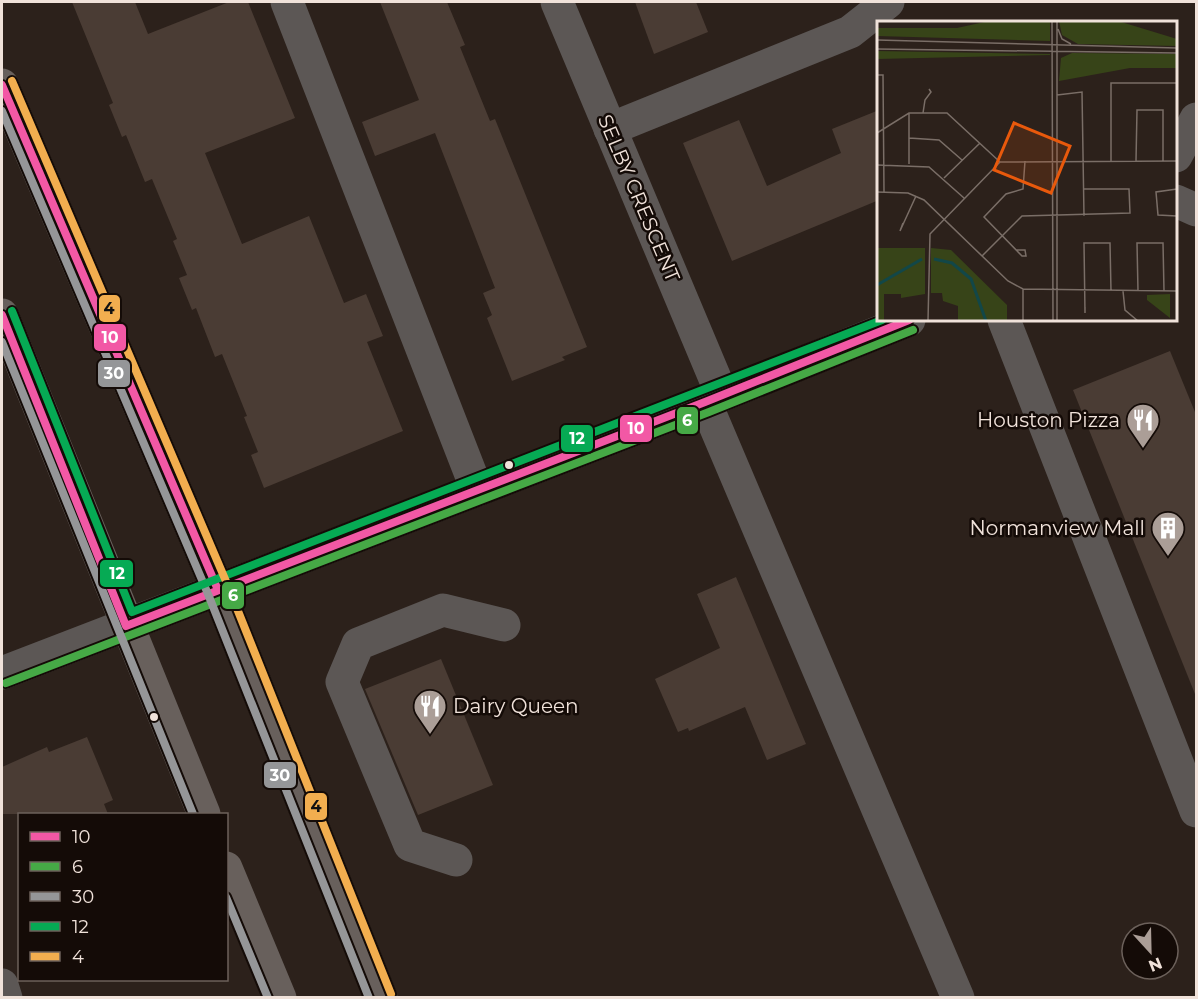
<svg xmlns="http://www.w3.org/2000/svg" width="1198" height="999" viewBox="0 0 1198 999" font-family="Montserrat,sans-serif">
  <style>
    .building { fill: #4a3c34 }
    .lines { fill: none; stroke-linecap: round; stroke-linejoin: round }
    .minor { stroke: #5c5755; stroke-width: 33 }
    .major { stroke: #68605c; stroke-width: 33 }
    .bus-1-casing { stroke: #140b07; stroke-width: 12 }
    .bus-2-casing { stroke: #140b07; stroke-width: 12 }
    .bus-3-casing { stroke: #140b07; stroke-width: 12 }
    .bus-4-casing { stroke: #140b07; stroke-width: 12 }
    .bus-5-casing { stroke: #140b07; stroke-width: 12 }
    .bus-1 { stroke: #f258a5; stroke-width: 8 }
    .bus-2 { stroke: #46a946; stroke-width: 8 }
    .bus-3 { stroke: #959698; stroke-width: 8 }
    .bus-4 { stroke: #06aa54; stroke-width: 8 }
    .bus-5 { stroke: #f2ae4f; stroke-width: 8 }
    .bus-dot { fill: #f0e2da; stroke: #140b07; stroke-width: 2 }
    .labels { text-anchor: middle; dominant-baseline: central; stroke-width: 5; stroke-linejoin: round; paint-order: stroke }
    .street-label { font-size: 20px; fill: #f0e2da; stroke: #140b07 }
    .poi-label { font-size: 20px; fill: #f0e2da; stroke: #140b07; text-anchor: end }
    .inset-river { fill: none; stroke: #124748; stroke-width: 3 }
    .inset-road { fill: none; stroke: #7a6e67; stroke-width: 1.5 }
    .view { fill: #e8590c; fill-opacity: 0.15; stroke: #e8590c; stroke-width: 3 }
    .inset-edge { fill: none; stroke: #f0e2da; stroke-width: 3 }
    .line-badge { stroke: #140b07; stroke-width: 2 }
    .badge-label { font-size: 16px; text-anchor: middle; font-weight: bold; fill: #fff }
    .pale-badge-label { font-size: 16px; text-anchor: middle; font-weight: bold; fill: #111 }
  </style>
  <rect width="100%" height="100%" fill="#2c211b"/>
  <g class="building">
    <polygon points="72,2 135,2 148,34 229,2 248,2 295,118 205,153 242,244 309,216 344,303 366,294 383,336 367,342 403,431 264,488 251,455 258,452 244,417 247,416 222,354 215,357 196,308 192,310 179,278 187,275 173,241 177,239 152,179 145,182 126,135 122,137 109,105 113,103"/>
    <polygon points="380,2 447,2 465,45 460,47 490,121 495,119 587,347 562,357 565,360 512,381 487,318 492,315 483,293 495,288 435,133 375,156 362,122 419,100"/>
    <polygon points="635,2 696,2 708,32 654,54"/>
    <polygon points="879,110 879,200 732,261 683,143 739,120 767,186 841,153 832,129"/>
    <polygon points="1170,351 1197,417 1195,694 1073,390"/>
    <polygon points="736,577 806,744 767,760 745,707 689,731 688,728 678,732 655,679 720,648 697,594"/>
    <polygon points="441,659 493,785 418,815 365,689"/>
    <polygon points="87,737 113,800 104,804 108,814 2,814 2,767 47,747 49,752"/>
  </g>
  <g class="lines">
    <g class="minor">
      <polyline points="287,2 477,490"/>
      <polyline points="557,2 722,395"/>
      <polyline points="610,129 850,32 888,2"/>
      <polyline points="1176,156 1196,119"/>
      <polyline points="1176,201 1196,210"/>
      <polyline points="1004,320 1196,811"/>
      <polyline points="705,402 958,998"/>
      <polyline points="2,673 705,402 909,320"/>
      <polyline points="456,860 410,845 342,682 358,644 443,610 504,625"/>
      <polyline points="2,985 6,998"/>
    </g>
    <g class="major">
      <polyline points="2,85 218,590 381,998"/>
      <polyline points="2,315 204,814"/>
      <polyline points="226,868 280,998"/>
    </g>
    <defs>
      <g id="bus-1">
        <polyline points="2,85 218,590"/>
        <polyline points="2,315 126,626 705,402 909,320"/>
      </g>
      <polyline id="bus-2" points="6,683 709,412 913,330"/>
      <g id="bus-3">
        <polyline points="2,111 208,594 369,998"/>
        <polyline points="2,342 193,814"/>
        <polyline points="226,897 268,998"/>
      </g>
      <polyline id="bus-4" points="12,311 132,612 882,320"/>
      <polyline id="bus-5" points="12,81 228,586 391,994"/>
    </defs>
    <use href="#bus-1" class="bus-1-casing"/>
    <use href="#bus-2" class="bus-2-casing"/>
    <use href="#bus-3" class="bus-3-casing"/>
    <use href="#bus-4" class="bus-4-casing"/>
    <use href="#bus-5" class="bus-5-casing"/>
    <use href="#bus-1" class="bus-1"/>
    <use href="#bus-2" class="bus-2"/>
    <use href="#bus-3" class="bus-3"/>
    <use href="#bus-4" class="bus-4"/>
    <use href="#bus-5" class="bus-5"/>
  </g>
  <defs>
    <symbol id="restaurant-pin" viewBox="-11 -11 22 30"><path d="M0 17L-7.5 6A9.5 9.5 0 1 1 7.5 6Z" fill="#ab9e97" stroke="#140b07"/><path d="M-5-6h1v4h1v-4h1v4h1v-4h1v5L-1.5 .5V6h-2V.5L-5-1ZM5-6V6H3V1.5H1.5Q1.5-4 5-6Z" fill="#fff"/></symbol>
    <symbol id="building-pin" viewBox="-11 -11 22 30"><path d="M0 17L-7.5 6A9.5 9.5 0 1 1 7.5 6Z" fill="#ab9e97" stroke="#140b07"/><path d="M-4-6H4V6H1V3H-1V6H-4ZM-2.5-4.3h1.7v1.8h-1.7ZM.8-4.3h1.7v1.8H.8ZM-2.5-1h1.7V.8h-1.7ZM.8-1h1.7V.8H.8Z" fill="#fff"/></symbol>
  </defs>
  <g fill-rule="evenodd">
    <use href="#restaurant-pin" x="1124" y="401" width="38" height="52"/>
    <use href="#building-pin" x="1149" y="509" width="38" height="52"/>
    <use href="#restaurant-pin" x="411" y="687" width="38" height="52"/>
  </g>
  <g class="bus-dot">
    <circle cx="509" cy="465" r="5"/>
    <circle cx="154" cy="717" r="5"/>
  </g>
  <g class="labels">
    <g class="street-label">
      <text transform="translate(639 198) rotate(67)">SELBY CRESCENT</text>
    </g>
    <g class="poi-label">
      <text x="1120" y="420">Houston Pizza</text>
      <text x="1145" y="528">Normanview Mall</text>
      <text x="453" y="706" text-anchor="start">Dairy Queen</text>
    </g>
  </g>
  <g transform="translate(877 21)">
    <rect width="300" height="300" fill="#2c211b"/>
    <path d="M112,0h61v20l-173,-5v-8h80zM182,0h59l59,18v7l-99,-2 -16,-9zM0,30l173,3v1l-173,4zM195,32l105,1v14h-47l-71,13 2,-23zM0,227h48v46l-24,4v-4h-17v26l35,1h-42zM54,227l20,2 56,55v16h-49v-15l-15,-5 -1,-8h-11zM293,273v24l-23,-18v-5z" fill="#374418"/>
    <path class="inset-river" d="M57,238l18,4 19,16 15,42M0,264l45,-26"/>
    <path class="inset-road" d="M175,0l1,300M180,0v300M181,8l4,10 9,5M0,19l300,8M0,28l300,4M0,54h6l1,117M180,74l25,-3 2,124M46,92l2,-13 6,-8 -2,-3M0,112l32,-20h38l53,49M32,117l30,2 23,20M234,140v-78h66M259,140l1,-51h26v51M32,143v-51M0,144l52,2 35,31M67,157l36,-35M300,168l-21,3 2,23 19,1M0,171l31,1 16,7 84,81 15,8 154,2M26,202l-3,8 16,-35M139,229h9l1,6h-4l-38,-39 22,-23 17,-5 2,-28M105,235l40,-40 108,-3 -1,-24h-46M246,270l2,19 13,11M261,270l-1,-48h26l1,48M208,286v6l-1,-70h26l1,48M51,300l2,-87 70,-72 177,-1M146,300v-32"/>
    <path class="view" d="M137,102l56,23 -19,47 -57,-23z"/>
    <rect width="300" height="300" class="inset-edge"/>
  </g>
  <g class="line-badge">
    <rect x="98" y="294" width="23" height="29" rx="6" fill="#f2ae4f"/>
    <rect x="93" y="323" width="34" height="29" rx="6" fill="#f258a5"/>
    <rect x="97" y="359" width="34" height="29" rx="6" fill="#959698"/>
    <rect x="676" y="406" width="23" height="29" rx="6" fill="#46a946"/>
    <rect x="619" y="414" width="34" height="29" rx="6" fill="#f258a5"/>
    <rect x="560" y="424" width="34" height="29" rx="6" fill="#06aa54"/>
    <rect x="99" y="559" width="35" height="29" rx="6" fill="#06aa54"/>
    <rect x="221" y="581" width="24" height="29" rx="6" fill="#46a946"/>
    <rect x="263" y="761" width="34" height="28" rx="6" fill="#959698"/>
    <rect x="304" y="792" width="24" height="29" rx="6" fill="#f2ae4f"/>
  </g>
  <g class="badge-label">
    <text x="110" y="343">10</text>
    <text x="114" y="379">30</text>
    <text x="687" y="426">6</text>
    <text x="636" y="434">10</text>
    <text x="577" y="444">12</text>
    <text x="117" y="579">12</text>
    <text x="233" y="601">6</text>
    <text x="280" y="781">30</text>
  </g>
  <g class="pale-badge-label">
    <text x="109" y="314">4</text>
    <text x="316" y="812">4</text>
  </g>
  <rect width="1198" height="999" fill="none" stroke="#f0e2da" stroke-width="6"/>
  <rect x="18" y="813" width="210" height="168" fill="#140b07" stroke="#6c615b" stroke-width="1.5"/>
  <rect x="30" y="832" width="30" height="9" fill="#f258a5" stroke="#6c615b" stroke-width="1.5"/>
  <text x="72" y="843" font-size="18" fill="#f0e2da">10</text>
  <rect x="30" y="862" width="30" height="9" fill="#46a946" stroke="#6c615b" stroke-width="1.5"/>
  <text x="72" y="873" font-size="18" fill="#f0e2da">6</text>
  <rect x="30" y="892" width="30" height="9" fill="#959698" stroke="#6c615b" stroke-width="1.5"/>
  <text x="72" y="903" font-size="18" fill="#f0e2da">30</text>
  <rect x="30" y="922" width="30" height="9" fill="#06aa54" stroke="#6c615b" stroke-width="1.5"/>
  <text x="72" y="933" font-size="18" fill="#f0e2da">12</text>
  <rect x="30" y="952" width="30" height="9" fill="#f2ae4f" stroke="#6c615b" stroke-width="1.5"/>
  <text x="72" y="963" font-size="18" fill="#f0e2da">4</text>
  <g transform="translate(1150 951) rotate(158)"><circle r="28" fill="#140b07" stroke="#6c615b" stroke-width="1.5"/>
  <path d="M0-4.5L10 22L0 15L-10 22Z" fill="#ab9e97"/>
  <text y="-9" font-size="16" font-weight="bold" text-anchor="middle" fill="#f0e2da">N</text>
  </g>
</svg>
